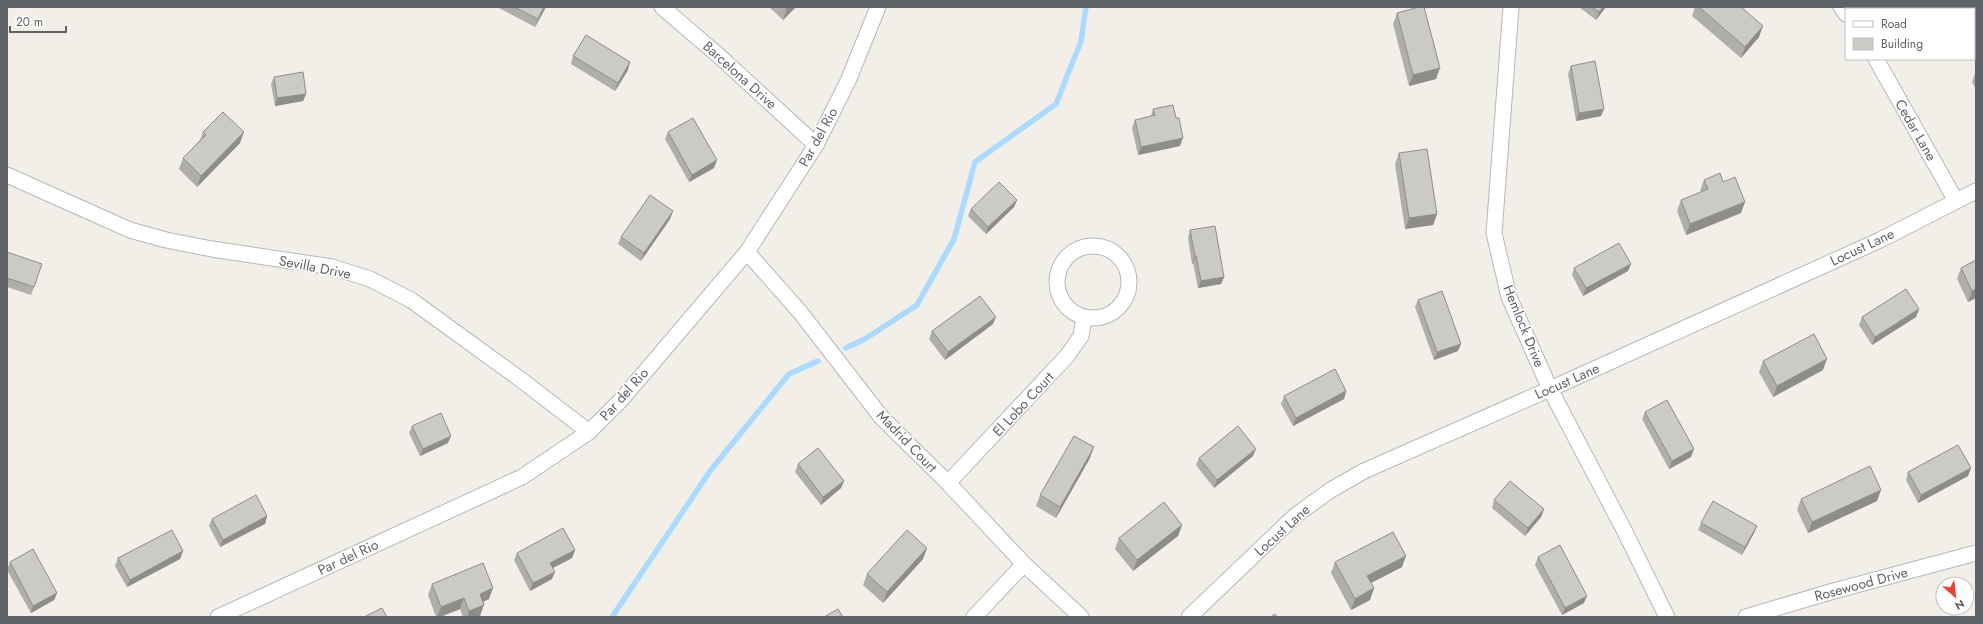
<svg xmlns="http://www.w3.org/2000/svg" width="1983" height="624" viewBox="0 0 1983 624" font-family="Jost,sans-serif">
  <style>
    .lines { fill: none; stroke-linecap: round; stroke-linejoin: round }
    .stream { stroke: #aadaff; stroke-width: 5.5 }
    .minor-casing { stroke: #b5b8bc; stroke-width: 17 }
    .minor { stroke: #fff; stroke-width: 15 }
    .wall { fill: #afaea9 }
    .shaded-wall { fill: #8f8d8a }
    .building { fill: #cccac5; stroke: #8f8d8a }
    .labels { text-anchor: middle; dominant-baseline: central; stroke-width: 3; stroke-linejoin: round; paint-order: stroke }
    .street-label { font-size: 14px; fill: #5f6368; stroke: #fff }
  </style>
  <rect width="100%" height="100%" fill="#f1efe8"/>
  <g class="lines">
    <g class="stream">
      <polyline points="846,348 865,339 917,305 954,239 975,162 1056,104 1081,41 1086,7"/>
      <polyline points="612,617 710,471 789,374 818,361"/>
    </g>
    <defs>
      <g id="minor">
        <polyline points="662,7 718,55 816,145"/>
        <polyline points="1511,7 1494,233 1509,297 1550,389 1623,528 1667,617"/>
        <polyline points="1841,7 1846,14"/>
        <polyline points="1876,59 1956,201"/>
        <polyline points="7,175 130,230 166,240 212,249 332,267 370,279 411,300 516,376 589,432"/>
        <circle cx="1093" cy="282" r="36"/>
        <polyline points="747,252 800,312 882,418 948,483 1024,564 1081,617"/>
        <polyline points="948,483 1067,356 1081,336 1084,317"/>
        <polyline points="218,617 522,477 589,432 621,400 747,252 816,145 848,81 878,7"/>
        <polyline points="974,617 1024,564"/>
        <polyline points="1189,617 1295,516 1329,491 1364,471 1550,389 1880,240 1976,191"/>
        <polyline points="1746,617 1830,592 1976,553"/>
      </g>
    </defs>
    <use href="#minor" class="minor-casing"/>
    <use href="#minor" class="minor"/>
  </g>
  <g class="wall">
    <polygon points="497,7 546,7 535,27"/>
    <polygon points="769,7 796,7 783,20"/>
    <polygon points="1579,7 1606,7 1596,20"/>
    <polygon points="1695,7 1741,7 1759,37 1741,58 1692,16"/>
    <polygon points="1397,13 1436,79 1409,86 1393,24"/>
    <polygon points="573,56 628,70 615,91 571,64"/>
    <polygon points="1571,66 1601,116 1576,121 1568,74"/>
    <polygon points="1976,71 1976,89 1972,82"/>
    <polygon points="274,77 306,94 303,101 275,106 271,84"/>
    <polygon points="1153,109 1180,146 1138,155 1132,128 1135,120 1151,116"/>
    <polygon points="203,132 240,143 197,187 179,169 183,158 200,140"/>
    <polygon points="668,132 714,168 689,182 665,139"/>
    <polygon points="1399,153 1437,214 1433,225 1405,229 1395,164"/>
    <polygon points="1704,180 1723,182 1741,213 1686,235 1677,211 1681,200 1701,192 1700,191"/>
    <polygon points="1017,200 1014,207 986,234 968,216 971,209"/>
    <polygon points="673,211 670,219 641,261 618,244 621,237"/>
    <polygon points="1190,230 1224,277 1221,284 1198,288 1193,263 1192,264 1188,238"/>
    <polygon points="7,252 34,287 31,295 7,287"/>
    <polygon points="1976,260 1976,298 1968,302 1957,279 1961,268"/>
    <polygon points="1631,264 1628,271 1583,296 1572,275 1574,268"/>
    <polygon points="1418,300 1458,351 1434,360 1415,307"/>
    <polygon points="1919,309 1916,317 1872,345 1859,325 1862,317"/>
    <polygon points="993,324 945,360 929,339 932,331"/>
    <polygon points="1763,361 1823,370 1773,397 1759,372"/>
    <polygon points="1346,391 1344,399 1293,426 1281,404 1284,396"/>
    <polygon points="1645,412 1691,457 1669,469 1642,419"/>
    <polygon points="412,426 448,443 420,456 409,433"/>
    <polygon points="1253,456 1214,488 1196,465 1199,458"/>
    <polygon points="1090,458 1056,518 1036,506 1040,495"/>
    <polygon points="798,464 844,481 841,488 821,505 795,472"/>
    <polygon points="1908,472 1968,476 1918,503 1906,480"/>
    <polygon points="1801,499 1877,501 1808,533 1797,510"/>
    <polygon points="1494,500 1544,509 1541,517 1525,536 1492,508"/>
    <polygon points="267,516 265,524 220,547 209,526 212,519"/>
    <polygon points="1701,523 1757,526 1754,533 1742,555 1698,530"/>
    <polygon points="1182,525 1178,536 1133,571 1115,549 1119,538"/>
    <polygon points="927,548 923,559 883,603 863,585 867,574"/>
    <polygon points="575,550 572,558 553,568 552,579 530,591 514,560 517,553"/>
    <polygon points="183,551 180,559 127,587 115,566 118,558"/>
    <polygon points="1538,557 1584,603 1562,615 1535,565"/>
    <polygon points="10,562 57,593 54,600 31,613 7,570"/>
    <polygon points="1335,562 1402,567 1371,583 1374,588 1370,600 1351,610 1331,573"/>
    <polygon points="432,584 489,599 483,602 480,616 477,617 463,617 460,609 440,617 436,617 428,595"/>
  </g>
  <g class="shaded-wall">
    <polygon points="544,7 546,7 535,27 538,19"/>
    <polygon points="789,7 796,7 783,20 787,9"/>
    <polygon points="1603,7 1606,7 1596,20 1599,12"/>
    <polygon points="1763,26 1759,37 1741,58 1745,47"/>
    <polygon points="630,62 628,70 615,91 618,83"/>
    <polygon points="1440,68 1436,79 1409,86 1413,75"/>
    <polygon points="306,94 303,101 275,106 277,98"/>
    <polygon points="1604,109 1601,116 1576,121 1579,113"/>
    <polygon points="244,132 240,143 197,187 201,176"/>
    <polygon points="1183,138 1180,146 1138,155 1141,147"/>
    <polygon points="717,160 714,168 689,182 692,175"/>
    <polygon points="1017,200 1014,207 986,234 988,227"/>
    <polygon points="1745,202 1741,213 1686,235 1690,224"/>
    <polygon points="673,211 670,219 641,261 644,253"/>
    <polygon points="1437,214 1433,225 1405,229 1409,218"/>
    <polygon points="1195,256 1196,256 1193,263 1192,264"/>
    <polygon points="1631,264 1628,271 1583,296 1586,288"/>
    <polygon points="1224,277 1221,284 1198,288 1201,281"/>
    <polygon points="1976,289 1976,298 1968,302 1972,291"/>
    <polygon points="1919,309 1916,317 1872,345 1875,337"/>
    <polygon points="996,317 993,324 945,360 948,352"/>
    <polygon points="1461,344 1458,351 1434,360 1437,352"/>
    <polygon points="1827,359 1823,370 1773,397 1777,386"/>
    <polygon points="1346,391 1344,399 1293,426 1296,418"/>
    <polygon points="451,436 448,443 420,456 423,449"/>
    <polygon points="1094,447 1090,458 1056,518 1060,507"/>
    <polygon points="1256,449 1253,456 1214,488 1217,480"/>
    <polygon points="1694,449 1691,457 1669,469 1672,461"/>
    <polygon points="1971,468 1968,476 1918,503 1921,495"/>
    <polygon points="844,481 841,488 821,505 823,497"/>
    <polygon points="1881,490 1877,501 1808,533 1812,522"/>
    <polygon points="1544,509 1541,517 1525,536 1528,528"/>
    <polygon points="267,516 265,524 220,547 223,540"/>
    <polygon points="1182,525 1178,536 1133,571 1137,560"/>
    <polygon points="1757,526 1754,533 1742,555 1745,547"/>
    <polygon points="927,548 923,559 883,603 887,592"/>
    <polygon points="575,550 572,558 547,571 550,563"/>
    <polygon points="183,551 180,559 127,587 130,580"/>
    <polygon points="1406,556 1402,567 1363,587 1367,576"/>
    <polygon points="555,572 552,579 530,591 533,583"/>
    <polygon points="493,588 489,599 475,605 480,594"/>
    <polygon points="1374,588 1370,600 1351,610 1355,599"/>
    <polygon points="57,593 54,600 31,613 33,606"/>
    <polygon points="1587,596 1584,603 1562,615 1565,608"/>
    <polygon points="464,598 460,609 440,617 437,617 441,607"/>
    <polygon points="484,605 480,616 477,617 467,617 469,611"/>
  </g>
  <g class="building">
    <polygon points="514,7 544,7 538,19"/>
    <polygon points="784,7 789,7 787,9"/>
    <polygon points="1419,7 1424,7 1440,68 1413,75 1397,13"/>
    <polygon points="1592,7 1603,7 1599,12"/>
    <polygon points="1699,7 1741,7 1763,26 1745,47"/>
    <polygon points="586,35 630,62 618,83 573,56"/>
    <polygon points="1595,61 1604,109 1579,113 1571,66"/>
    <polygon points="303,72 306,94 277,98 274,77"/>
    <polygon points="1173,105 1176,118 1179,118 1183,138 1141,147 1135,120 1155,115 1153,109"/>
    <polygon points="223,112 244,132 201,176 183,158 206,135 203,132"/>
    <polygon points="693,118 717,160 692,175 668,132"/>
    <polygon points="1427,149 1437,214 1409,218 1399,153"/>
    <polygon points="1720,173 1723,182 1735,177 1745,202 1690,224 1681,200 1708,189 1704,180"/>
    <polygon points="999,182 1017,200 988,227 971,209"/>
    <polygon points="650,195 673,211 644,253 621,237"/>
    <polygon points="1215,226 1224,277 1201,281 1196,256 1195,256 1190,230"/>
    <polygon points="1619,243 1631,264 1586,288 1574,268"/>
    <polygon points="7,252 42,264 34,287 7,278"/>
    <polygon points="1976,260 1976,289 1972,291 1961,268"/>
    <polygon points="1906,289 1919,309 1875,337 1862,317"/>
    <polygon points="1442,291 1461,344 1437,352 1418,300"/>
    <polygon points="980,296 996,317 948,352 932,331"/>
    <polygon points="1814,334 1827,359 1777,386 1763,361"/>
    <polygon points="1335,369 1346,391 1296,418 1284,396"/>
    <polygon points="1667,400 1694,449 1672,461 1645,412"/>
    <polygon points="441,413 451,436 423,449 412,426"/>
    <polygon points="1238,426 1256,449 1217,480 1199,458"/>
    <polygon points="1074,436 1094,447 1060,507 1040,495"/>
    <polygon points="1958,445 1971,468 1921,495 1908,472"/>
    <polygon points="818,448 844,481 823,497 798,464"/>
    <polygon points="1870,466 1881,490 1812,522 1801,499"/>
    <polygon points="1510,481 1544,509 1528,528 1494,500"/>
    <polygon points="256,495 267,516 223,540 212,519"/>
    <polygon points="1713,501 1757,526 1745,547 1701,523"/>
    <polygon points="1164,502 1182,525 1137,560 1119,538"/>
    <polygon points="563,528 575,550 550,563 555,572 533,583 517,553"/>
    <polygon points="172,530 183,551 130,580 118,558"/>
    <polygon points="907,530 927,548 887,592 867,574"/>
    <polygon points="1393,532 1406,556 1367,576 1374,588 1355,599 1335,562"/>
    <polygon points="1560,545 1587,596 1565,608 1538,557"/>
    <polygon points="33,549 57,593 33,606 10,562"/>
    <polygon points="483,563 493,588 480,594 484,605 469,611 464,598 441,607 432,584"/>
    <polygon points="382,608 387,617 364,617"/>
    <polygon points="838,609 843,617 824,617"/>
    <polygon points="1274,614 1278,617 1272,617"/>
  </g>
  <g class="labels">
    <g class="street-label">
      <text transform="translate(740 75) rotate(42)">Barcelona Drive</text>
      <text transform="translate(1916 130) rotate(60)">Cedar Lane</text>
      <text transform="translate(818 137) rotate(-61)">Par del Rio</text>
      <text transform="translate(1862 247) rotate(-25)">Locust Lane</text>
      <text transform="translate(315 267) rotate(11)">Sevilla Drive</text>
      <text transform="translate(1524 326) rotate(68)">Hemlock Drive</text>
      <text transform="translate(1567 381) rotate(-24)">Locust Lane</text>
      <text transform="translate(624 394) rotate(-48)">Par del Rio</text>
      <text transform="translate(1023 404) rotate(-47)">El Lobo Court</text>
      <text transform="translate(907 441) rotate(46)">Madrid Court</text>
      <text transform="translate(1282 530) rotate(-42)">Locust Lane</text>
      <text transform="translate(348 557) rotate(-25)">Par del Rio</text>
      <text transform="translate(1861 584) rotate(-15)">Rosewood Drive</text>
    </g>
  </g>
  <rect width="1983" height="624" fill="none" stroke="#5f6368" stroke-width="16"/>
  <rect x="1845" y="8" width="130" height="52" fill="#ffffff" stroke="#bfc1c3"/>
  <rect x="1853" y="21" width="20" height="6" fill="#ffffff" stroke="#bfc1c3"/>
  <text x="1881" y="28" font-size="12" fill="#5f6368">Road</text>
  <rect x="1853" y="38" width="20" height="12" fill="#cccac5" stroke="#bfc1c3"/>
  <text x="1881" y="48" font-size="12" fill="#5f6368">Building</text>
  <g transform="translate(1955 596) rotate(152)"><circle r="19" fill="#ffffff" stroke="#bfc1c3"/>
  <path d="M0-3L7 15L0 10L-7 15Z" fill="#ea4335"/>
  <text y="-6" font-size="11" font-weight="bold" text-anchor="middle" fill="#5f6368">N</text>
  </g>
  <path d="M10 26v6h56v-6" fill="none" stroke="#5f6368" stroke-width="2"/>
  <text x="16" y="26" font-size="12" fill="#5f6368" stroke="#ffffff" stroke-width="3" paint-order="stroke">20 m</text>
</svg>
